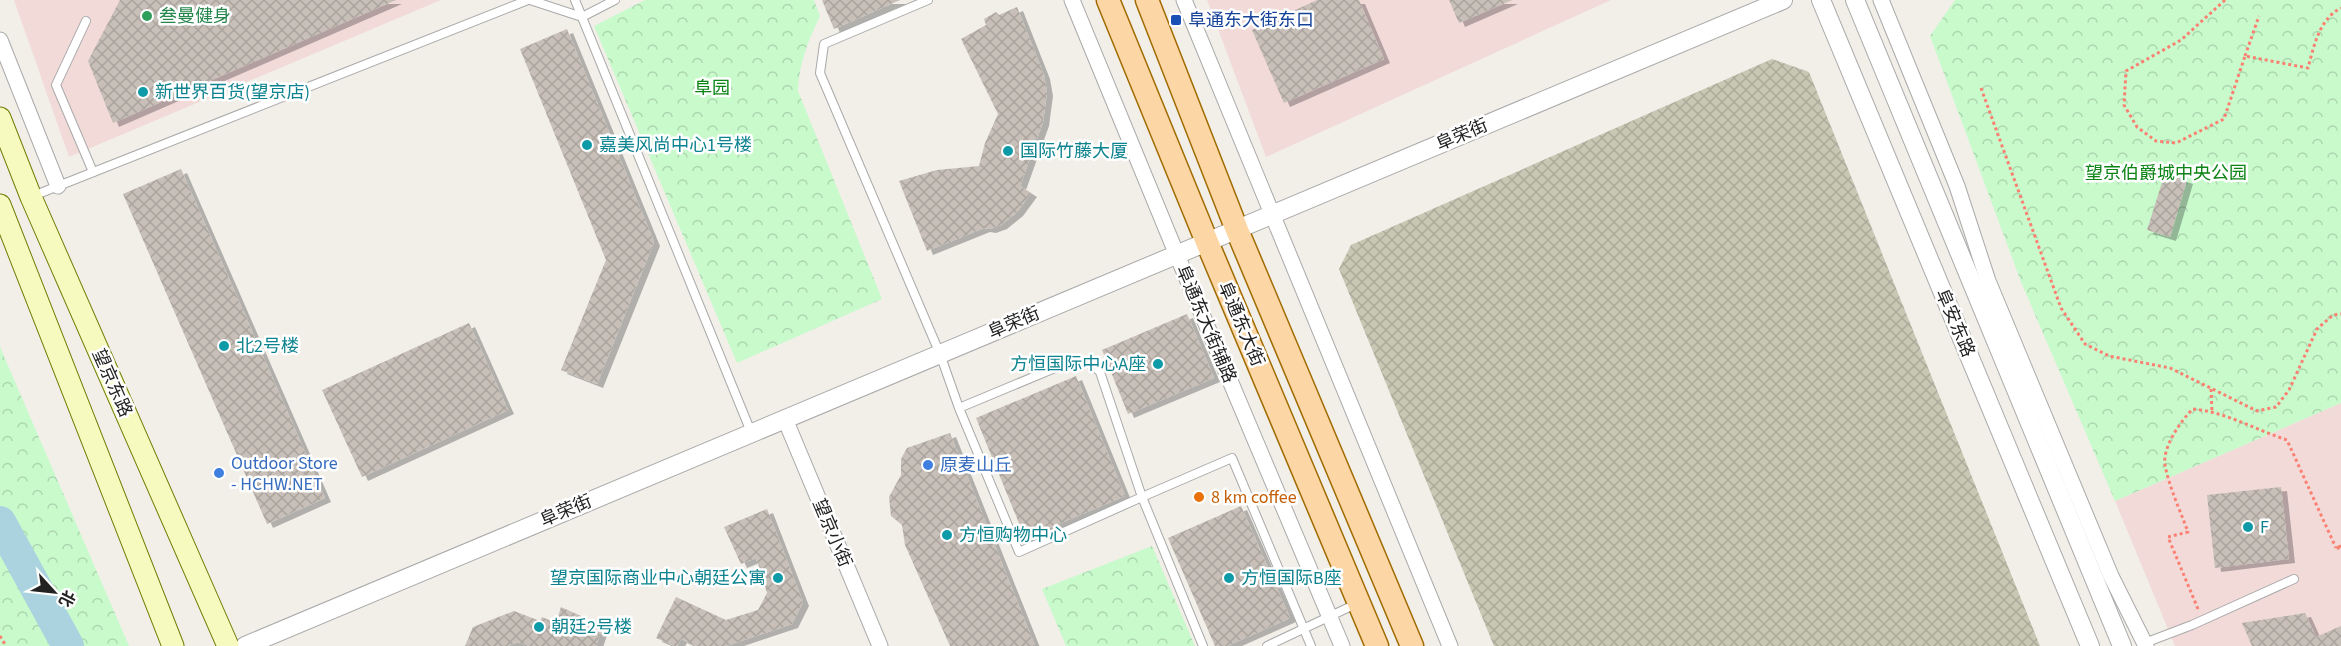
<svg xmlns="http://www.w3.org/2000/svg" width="2341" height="646" viewBox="0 0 2341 646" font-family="'Source Sans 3','Noto Sans SC',sans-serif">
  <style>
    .commercial { fill: #f2dad9 }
    .construction { fill: url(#construction-cross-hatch) }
    .park { fill: url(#park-crowns) }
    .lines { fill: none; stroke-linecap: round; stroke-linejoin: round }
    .river { stroke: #aad3df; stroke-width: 32 }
    .building { fill: url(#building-cross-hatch); filter: url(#shadow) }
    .service-casing { stroke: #a9a9a9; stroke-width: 10 }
    .minor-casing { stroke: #a9a9a9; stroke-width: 17 }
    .tertiary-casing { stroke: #a9a9a9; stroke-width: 20 }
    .secondary-casing { stroke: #707d05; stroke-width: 23 }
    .primary-casing { stroke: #a06b00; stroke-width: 25 }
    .path { stroke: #fa8072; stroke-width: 3; stroke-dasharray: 3 3; stroke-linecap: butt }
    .service { stroke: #fff; stroke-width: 8 }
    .minor { stroke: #fff; stroke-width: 15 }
    .tertiary { stroke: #fff; stroke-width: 18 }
    .secondary { stroke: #f7fabf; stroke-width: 21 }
    .primary { stroke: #fcd6a4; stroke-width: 22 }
    .leisure-dot { fill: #2e9e5b; stroke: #fff; stroke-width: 2 }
    .transit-dot { fill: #1a4fb4; stroke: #fff; stroke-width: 2 }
    .culture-dot { fill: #0f9aa8; stroke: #fff; stroke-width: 2 }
    .shop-dot { fill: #3f7fe0; stroke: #fff; stroke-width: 2 }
    .food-dot { fill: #e8710a; stroke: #fff; stroke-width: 2 }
    .labels { text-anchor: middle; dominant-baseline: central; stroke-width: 5; stroke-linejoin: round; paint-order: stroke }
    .leisure-label { font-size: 18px; fill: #27864d; stroke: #fff; text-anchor: start }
    .transit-label { font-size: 18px; fill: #164399; stroke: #fff; text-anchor: start }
    .park-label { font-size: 18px; fill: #0c8416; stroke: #fff }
    .culture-label { font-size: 18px; fill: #0d838f; stroke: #fff; text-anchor: start }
    .street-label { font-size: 18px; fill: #222; stroke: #fff }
    .shop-label { font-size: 18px; fill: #366cbe; stroke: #fff; text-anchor: start }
    .food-label { font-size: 18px; fill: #c56008; stroke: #fff; text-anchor: start }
  </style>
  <defs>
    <pattern id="construction-cross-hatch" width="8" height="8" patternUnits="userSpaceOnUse" patternTransform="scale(1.5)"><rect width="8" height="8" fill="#c7c7b4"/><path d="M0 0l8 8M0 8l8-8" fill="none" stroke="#abab9a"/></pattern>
    <pattern id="park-crowns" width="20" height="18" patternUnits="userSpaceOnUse" patternTransform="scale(1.5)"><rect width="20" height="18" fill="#c8facc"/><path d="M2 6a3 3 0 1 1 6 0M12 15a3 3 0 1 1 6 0" fill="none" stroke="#acd6af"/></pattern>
    <pattern id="building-cross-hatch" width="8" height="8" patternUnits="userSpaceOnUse" patternTransform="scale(1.5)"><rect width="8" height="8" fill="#c7bfb8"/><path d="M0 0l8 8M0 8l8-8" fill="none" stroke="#aba49e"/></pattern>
    <filter id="shadow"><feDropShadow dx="6" dy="4" stdDeviation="0" flood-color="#0004"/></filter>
  </defs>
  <rect width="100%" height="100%" fill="#f2efe9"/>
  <g class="commercial">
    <polygon points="14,0 441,0 69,157"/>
    <polygon points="1207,0 1611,0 1266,157"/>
    <polygon points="2341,403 2341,646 2175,646 2115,501"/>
  </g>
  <polygon class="construction" points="1772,59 1809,72 2040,646 1494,646 1339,269 1351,245"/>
  <g class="park">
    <path d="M645,0h169l6,16c-12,25 -21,47 -22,75l84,208 -145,64 -143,-337z"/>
    <polygon points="1955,0 2341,0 2341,403 2115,501 2021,282 1930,36"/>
    <polygon points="0,347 129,646 0,646"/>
    <polygon points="1152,546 1195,646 1066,646 1042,589"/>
  </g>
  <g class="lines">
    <polyline class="river" points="0,522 68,646"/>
  </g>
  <g class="building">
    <polygon points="120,0 396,0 113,123 88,61"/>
    <polygon points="822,0 900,0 834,29"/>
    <polygon points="1317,0 1359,0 1384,59 1284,103 1252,30"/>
    <polygon points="1449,0 1512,0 1459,23"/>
    <polygon points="1017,7 1044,75 1047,92 1043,122 1020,186 1031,193 1017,212 1001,225 990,229 984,228 927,251 899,181 937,170 979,166 985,143 998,114 961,39 986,25 984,19 996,12 999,15"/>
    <polygon points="567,29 654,242 597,384 561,370 606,260 520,49"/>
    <polygon points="181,169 325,498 267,524 123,194"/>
    <polygon points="2165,173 2187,180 2170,237 2147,230"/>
    <polygon points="1187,314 1214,378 1128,414 1102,350"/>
    <polygon points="469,323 508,410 362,477 322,390"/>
    <polygon points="1076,376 1125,496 1025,538 976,418"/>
    <polygon points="950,433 1035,646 950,646 905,545 902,525 891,516 889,497 901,475 901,459 907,448"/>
    <polygon points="2281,487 2289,559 2215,568 2207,495"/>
    <polygon points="1241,506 1290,618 1227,646 1215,646 1168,538"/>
    <polygon points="767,509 803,602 792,624 726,646 696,646 681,639 677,646 675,646 656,638 676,597 726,620 758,610 767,593 756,558 741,564 724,527"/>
    <polygon points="561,607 603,626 596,646 530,646 519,642 507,646 465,646 473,627 514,611 540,621 542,617 556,623"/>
    <polygon points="2305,613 2316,637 2341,626 2341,646 2252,646 2242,623"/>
  </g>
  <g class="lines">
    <defs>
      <g id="service">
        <polyline points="530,0 582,17 615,0"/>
        <polyline points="575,0 751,432"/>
        <path d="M928,0l-104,44 -4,29 120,281 19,54 108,-45c15,-4 22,-2 33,9l42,125 -123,55 -60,-144"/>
        <polyline points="86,21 56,85 93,172"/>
        <polyline points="33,196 528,0"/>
        <polyline points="2142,644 2192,625 2294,579"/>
        <polyline points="1203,646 1142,497 1232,458 1311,646"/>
        <polyline points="1267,646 1358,603"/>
      </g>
      <g id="minor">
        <polyline points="1072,0 1177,255 1342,646"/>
        <polyline points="1184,0 1450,646"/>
        <polyline points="1881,0 1957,186 1988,281 2111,576 2146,646"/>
        <polyline points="0,40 58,186"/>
        <polyline points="785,419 880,646"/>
      </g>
      <g id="tertiary">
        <polyline points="1821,0 2090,646"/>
        <polyline points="1855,0 2122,646"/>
        <polyline points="245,646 1783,0"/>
      </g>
      <g id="secondary">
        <polyline points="0,118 31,197 228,646"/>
        <polyline points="0,205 173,646"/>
      </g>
      <g id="primary">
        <polyline points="1108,0 1207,242 1377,646"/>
        <polyline points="1147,0 1237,230 1412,646"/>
      </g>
    </defs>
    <use href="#service" class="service-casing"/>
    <use href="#minor" class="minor-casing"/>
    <use href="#tertiary" class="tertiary-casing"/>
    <use href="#secondary" class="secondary-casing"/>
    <use href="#primary" class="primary-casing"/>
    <g class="path">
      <path d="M2225,0l-44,40 -55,31 -2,34 13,22 19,14 20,2 48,-24 21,-63 63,12c6,-22 11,-49 33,-60"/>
      <polyline points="2245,56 2259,16"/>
      <polyline points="1981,88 2061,308 2085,344 2109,356 2170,368 2257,411 2276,407 2289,390 2317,329 2333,315 2341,314"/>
      <polyline points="2211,389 2212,412"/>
      <polyline points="2341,546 2336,548 2341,548"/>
      <path d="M2198,609l-30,-72 20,-5c-8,-22 -19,-45 -23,-67 -3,-17 16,-45 28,-56 33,3 63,21 94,31l49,108"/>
      <polyline points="0,636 6,646"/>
    </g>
    <use href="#service" class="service"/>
    <use href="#minor" class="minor"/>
    <use href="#tertiary" class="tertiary"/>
    <use href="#secondary" class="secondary"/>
    <use href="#primary" class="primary"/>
  </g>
  <circle class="leisure-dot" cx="147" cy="16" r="6"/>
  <rect class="transit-dot" x="1170" y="14" width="12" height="12" rx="3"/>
  <g class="culture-dot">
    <circle cx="143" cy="92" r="6"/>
    <circle cx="587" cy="145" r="6"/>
    <circle cx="1008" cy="151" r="6"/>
    <circle cx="224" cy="346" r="6"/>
    <circle cx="1158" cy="364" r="6"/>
    <circle cx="2248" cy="527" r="6"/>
    <circle cx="947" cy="535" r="6"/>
    <circle cx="778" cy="578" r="6"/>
    <circle cx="1229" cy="578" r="6"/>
    <circle cx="539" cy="627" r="6"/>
  </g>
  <g class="shop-dot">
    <circle cx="928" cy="465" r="6"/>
    <circle cx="219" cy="473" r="6"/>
  </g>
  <circle class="food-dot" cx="1199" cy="497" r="6"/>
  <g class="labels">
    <g class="leisure-label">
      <text x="159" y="16">叁曼健身</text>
    </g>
    <g class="transit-label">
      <text x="1188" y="20">阜通东大街东口</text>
    </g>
    <g class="park-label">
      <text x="712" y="88">阜园</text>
      <text x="2166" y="173">望京伯爵城中央公园</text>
    </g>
    <g class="culture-label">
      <text x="155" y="92">新世界百货(望京店)</text>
      <text x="599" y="145">嘉美风尚中心1号楼</text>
      <text x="1020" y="151">国际竹藤大厦</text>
      <text x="236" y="346">北2号楼</text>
      <text x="1146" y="364" text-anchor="end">方恒国际中心A座</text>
      <text x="2260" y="527">F</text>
      <text x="959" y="535">方恒购物中心</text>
      <text x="766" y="578" text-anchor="end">望京国际商业中心朝廷公寓</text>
      <text x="1241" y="578">方恒国际B座</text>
      <text x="551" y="627">朝廷2号楼</text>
    </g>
    <g class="street-label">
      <text transform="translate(1462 135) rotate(-23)">阜荣街</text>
      <text transform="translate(1014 323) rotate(-23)">阜荣街</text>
      <text transform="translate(1955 323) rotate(67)">阜安东路</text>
      <text transform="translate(1206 324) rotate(67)">阜通东大街辅路</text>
      <text transform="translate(1241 324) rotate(67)">阜通东大街</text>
      <text transform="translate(112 383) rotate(66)">望京东路</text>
      <text transform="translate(566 511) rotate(-23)">阜荣街</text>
      <text transform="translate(832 533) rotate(67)">望京小街</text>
    </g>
    <g class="shop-label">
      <text x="231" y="463">Outdoor Store<tspan x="231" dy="21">- HCHW.NET</tspan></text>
      <text x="940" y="465">原麦山丘</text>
    </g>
    <g class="food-label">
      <text x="1211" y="497">8 km coffee</text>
    </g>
  </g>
  <g transform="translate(54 592) rotate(117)" stroke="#ffffff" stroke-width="4.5" paint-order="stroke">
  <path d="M0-4.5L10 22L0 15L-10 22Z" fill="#222222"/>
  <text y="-9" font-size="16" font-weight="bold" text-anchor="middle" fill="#222222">北</text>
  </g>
</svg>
